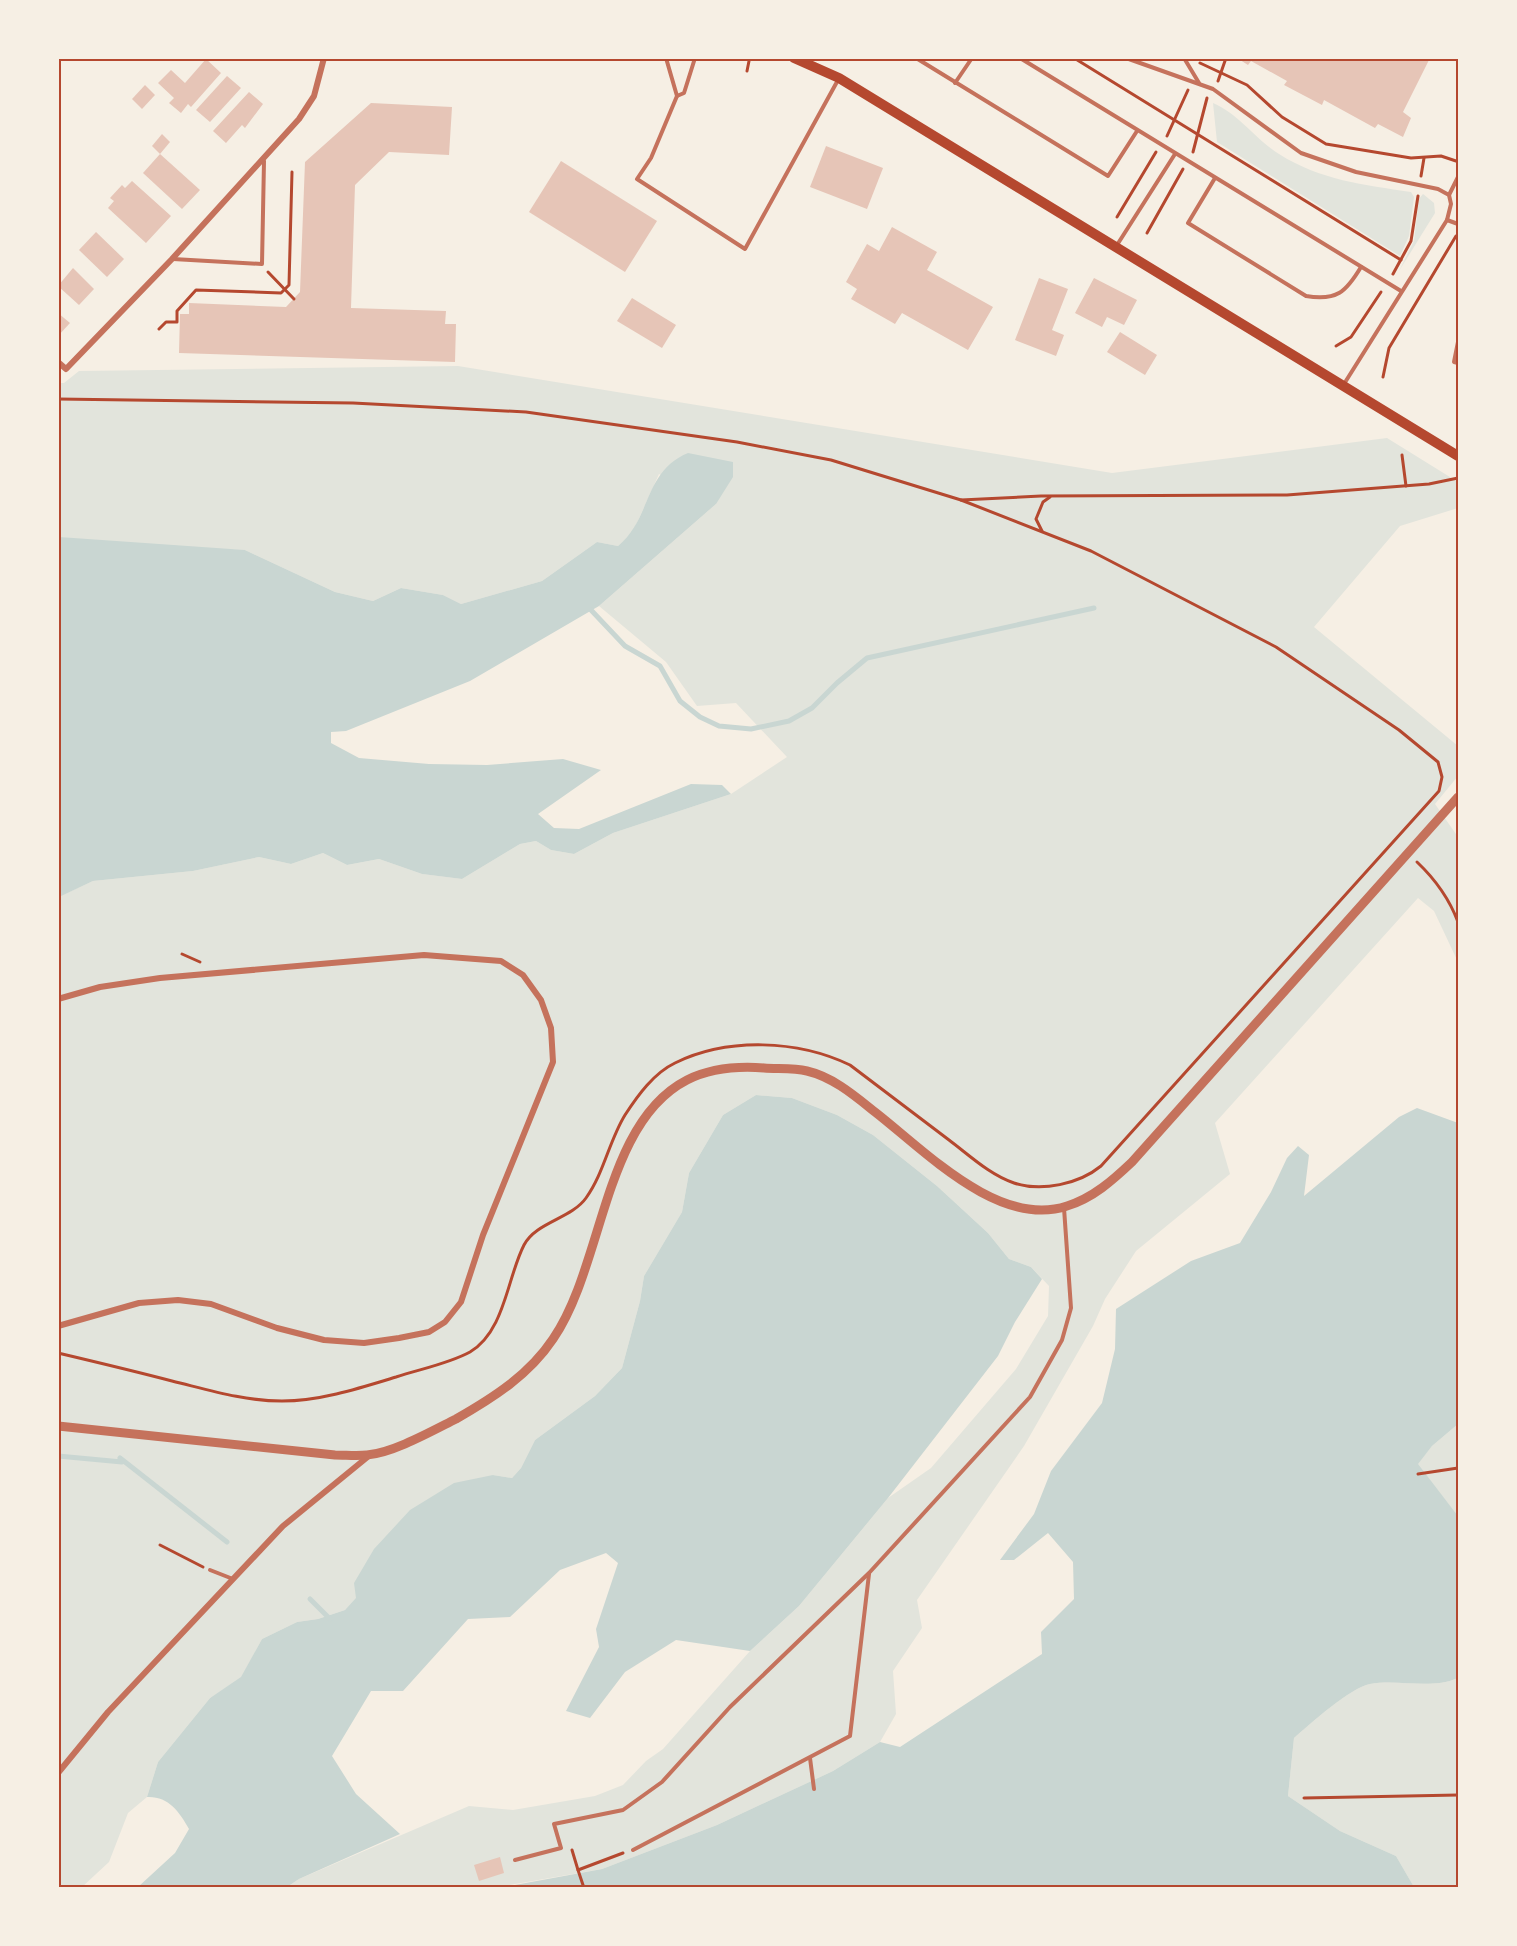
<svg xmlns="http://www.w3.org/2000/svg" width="1517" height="1946" viewBox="0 0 1517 1946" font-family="'Golos Text',sans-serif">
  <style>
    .green { fill: #e2e4dc }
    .water { fill: #c9d6d2 }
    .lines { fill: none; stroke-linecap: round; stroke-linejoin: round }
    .stream { stroke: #c9d6d2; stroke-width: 5 }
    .building { fill: #e6c5b7 }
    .path { stroke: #b5482f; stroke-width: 3 }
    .service { stroke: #c5725c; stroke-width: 4 }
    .minor { stroke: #c5725c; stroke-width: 6 }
    .tertiary { stroke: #c5725c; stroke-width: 9 }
    .secondary { stroke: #b5482f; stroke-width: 10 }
    .neatline { fill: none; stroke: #b5482f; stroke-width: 2 }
  </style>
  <rect width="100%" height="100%" fill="#f6efe4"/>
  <g class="green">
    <path d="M1213,103c26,11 42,36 66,51 41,26 85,31 132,38l3,5 -5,39 -9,20 -183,-114z"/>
    <polygon points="1423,194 1434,203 1435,213 1399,271 1414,241 1419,199"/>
    <polygon points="458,366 1112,473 1387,438 1458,482 1458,508 1400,526 1314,627 1458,746 1458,776 1435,804 1458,837 1458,962 1434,911 1418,898 1215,1123 1230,1174 1136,1251 1105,1299 1093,1326 1024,1446 917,1600 922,1628 893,1671 896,1714 880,1742 833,1771 717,1825 602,1869 498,1887 287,1887 299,1879 469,1806 513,1810 595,1796 623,1785 646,1761 663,1749 750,1651 799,1606 888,1498 931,1468 1016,1369 1048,1316 1049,1286 1031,1267 1009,1259 988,1233 937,1186 873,1135 837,1115 792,1098 756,1095 723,1115 689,1173 682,1212 644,1276 640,1301 622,1368 595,1396 535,1440 521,1468 512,1478 493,1475 345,1610 318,1619 297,1622 262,1639 241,1678 210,1698 158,1762 147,1797 128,1813 109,1862 82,1887 59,1887 58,897 93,881 193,871 259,857 291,864 323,853 347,865 379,859 422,874 462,879 520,844 536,841 551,850 574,854 613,833 731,794 787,757 736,703 697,706 666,662 599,606 716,504 659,474 632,534 618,546 597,542 542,581 461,604 443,595 401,588 373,601 335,592 245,550 59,545 59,383 64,383 79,371"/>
    <polygon points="1458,1424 1458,1516 1417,1464 1432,1446"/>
    <path d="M1458,1678v209h-44l-18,-31 -56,-25 -52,-35 6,-58c15,-13 57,-51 76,-54 30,-5 60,6 88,-6z"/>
  </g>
  <g class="water">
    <path d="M688,453l45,9v15l-17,27 -117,102 -129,75 -124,50 -15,1v11l28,15 70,6 58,1 76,-6 38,11 -63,44 16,14 25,1 112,-45 31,1 9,9 -118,39 -39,21 -23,-4 -15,-9 -16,3 -58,35 -40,-5 -43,-15 -32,6 -24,-12 -32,11 -32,-7 -66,14 -100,10 -34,16v-360l186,13 90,42 38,9 28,-13 42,7 18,9 81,-23 55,-39 21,4c34,-28 25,-74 70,-93z"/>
    <path d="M756,1095l36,3 45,17 36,20 64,51 51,47 21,26 22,8 11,12 -27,43 -17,34 -110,142 -89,108 -49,45 -74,-11 -51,32 -35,46 -24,-7 33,-64 -3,-18 22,-66 -12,-10 -46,17 -50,47 -42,2 -65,72h-32l-39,65 24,38 44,40 -101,45 -12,8h-149l37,-34 14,-24c-10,-18 -21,-33 -42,-32l11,-35 52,-64 31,-21 21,-38 35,-17 21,-3 27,-9 11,-12 -2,-15 20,-34 36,-39 44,-27 39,-8 19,3 9,-10 14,-28 60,-44 27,-28 18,-67 4,-25 38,-64 7,-39 34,-58z"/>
    <path d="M1417,1108l41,15v301l-26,22 -14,18 40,52v162c-28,12 -58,1 -88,6 -19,3 -61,41 -76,54l-6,58 52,35 56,25 18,31 -916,1 104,-19 115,-44 116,-54 47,-29 20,5 142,-93 -1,-22 33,-33 -1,-37 -25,-29 -34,27h-14l34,-46 17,-43 51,-68 13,-54 1,-40 75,-48 49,-18 31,-51 16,-34 11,-12 11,9 -5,41 95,-79z"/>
  </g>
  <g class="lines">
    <g class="stream">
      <polyline points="591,610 625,646 660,666 680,701 700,717 719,726 751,729 789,721 812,708 837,683 867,658 1094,608"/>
      <polyline points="58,1456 122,1462"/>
      <polyline points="120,1458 227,1542"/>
      <polyline points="310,1599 330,1619"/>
    </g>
  </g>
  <g class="building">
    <polygon points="1237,58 1430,58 1403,112 1411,118 1403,137 1378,124 1375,128 1324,100 1322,105 1284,85 1287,81 1251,61 1248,65"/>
    <polygon points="206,59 221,73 191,107 188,104 181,113 169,103 174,98 158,83 171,70 185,83"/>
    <polygon points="227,76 241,88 210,122 196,110"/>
    <polygon points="145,85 155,95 142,109 132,99"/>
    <polygon points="249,92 263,104 245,128 242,125 226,143 213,131"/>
    <polygon points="371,103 452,107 449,155 389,152 355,185 351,308 446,311 445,324 456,324 455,362 179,353 180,314 189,314 189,303 286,307 300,292 305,162"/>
    <polygon points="162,134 170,142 160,154 152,146"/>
    <polygon points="826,146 883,168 867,209 810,187"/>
    <polygon points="160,154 200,190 182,209 143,173"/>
    <polygon points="561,161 657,221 625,272 529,212"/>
    <polygon points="132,181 171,216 146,243 108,208 114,201 110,198 122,185 125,188"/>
    <polygon points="892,227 937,252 927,270 993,307 968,350 902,313 895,324 851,299 857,289 846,282 867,244 879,251"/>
    <polygon points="96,232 124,259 107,277 79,250"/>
    <polygon points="73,268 94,289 79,305 58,286"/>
    <polygon points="1039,278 1068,289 1052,330 1064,335 1056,356 1015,340"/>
    <polygon points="1094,278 1137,300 1124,325 1107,317 1102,327 1075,313"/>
    <polygon points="632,298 676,325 662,348 617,321"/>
    <polygon points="58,313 70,323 58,336"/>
    <polygon points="1120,332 1157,355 1145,375 1107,352"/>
    <polygon points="500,1857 504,1873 479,1881 474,1865"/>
  </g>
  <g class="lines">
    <g class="path">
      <polyline points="1074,58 1401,260"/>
      <polyline points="1200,63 1247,85 1282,117 1326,144 1411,158 1441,156 1456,161"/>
      <polyline points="747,71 749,61"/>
      <polyline points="1218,81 1226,58"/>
      <polyline points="1167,136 1188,90"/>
      <polyline points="1193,152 1207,98"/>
      <polyline points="1421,176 1424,158"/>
      <polyline points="1117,217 1156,152"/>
      <polyline points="1147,233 1183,169"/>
      <polyline points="268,272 294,299"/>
      <polyline points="1393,274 1411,241 1418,196"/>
      <polyline points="159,329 166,322 177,322 177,311 196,290 281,293 289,285 292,172"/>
      <polyline points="1336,346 1351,337 1381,292"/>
      <polyline points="1383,377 1389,348 1456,236"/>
      <polyline points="58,399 353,403 526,412 737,442 831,460 961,500 1041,496 1287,495 1429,484 1458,478"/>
      <polyline points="1402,455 1406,486"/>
      <polyline points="1042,531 1036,519 1043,502 1050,497"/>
      <path d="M1417,862c19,18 32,36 41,60"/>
      <polyline points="182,954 200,962"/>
      <path d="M58,1353c38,9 76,18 114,28 37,9 72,20 110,20 38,0 78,-13 114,-24 24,-8 52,-13 74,-25 35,-21 37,-74 54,-107 12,-23 47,-26 62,-47 18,-25 23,-57 39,-83 13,-20 29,-42 50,-52 53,-26 123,-23 175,2 33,25 66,50 99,75 20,15 41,35 65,43 28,9 65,1 87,-17l338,-375 3,-14 -4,-15 -39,-32 -123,-83 -185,-96 -130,-51"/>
      <polyline points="1418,1474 1458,1468"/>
      <polyline points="160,1545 203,1567"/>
      <polyline points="1304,1798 1458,1795"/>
      <polyline points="572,1850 578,1870 623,1853"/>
      <polyline points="578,1870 584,1888"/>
    </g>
    <g class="service">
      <polyline points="666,58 677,96 684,93 695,58"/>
      <polyline points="916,58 1108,176 1137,131"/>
      <polyline points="1020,58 1401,291"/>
      <polyline points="1126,58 1213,89 1301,153 1356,172 1438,189 1449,195 1451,204 1447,220 1344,384"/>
      <polyline points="1184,58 1199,83"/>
      <polyline points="955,83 972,58"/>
      <polyline points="677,96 651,158 637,179 745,249 838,80"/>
      <path d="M1215,178l-27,45 118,73c31,5 40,-4 55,-29"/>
      <polyline points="1449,195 1458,177"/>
      <polyline points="1447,220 1458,224"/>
      <polyline points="1117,245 1175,154"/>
      <polyline points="173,259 262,264 264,161"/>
      <polyline points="1458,342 1454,362 1458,363"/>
      <polyline points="210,1570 233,1579"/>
      <polyline points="810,1758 814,1789"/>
      <polyline points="633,1850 850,1736 869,1574"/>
      <polyline points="515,1860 561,1848 554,1824 623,1810 662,1782 730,1707 869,1573 1030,1397 1062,1340 1071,1308 1064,1208"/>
    </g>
    <g class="minor">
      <polyline points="58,362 66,369 172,259 299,119 314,96 324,58"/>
      <polyline points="58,999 100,987 160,978 424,955 501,961 523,975 541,1000 551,1028 553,1062 483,1235 461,1302 445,1322 429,1332 399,1338 364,1343 324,1340 277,1328 211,1304 178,1300 139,1303 58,1326"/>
      <polyline points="58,1773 108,1712 283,1526 370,1455"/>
    </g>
    <path class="tertiary" d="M58,1426l277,29c11,0 22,1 32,0 26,-2 65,-24 89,-36 37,-21 73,-44 97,-80 51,-74 50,-216 134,-259 24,-12 51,-14 77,-12 14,1 30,0 43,3 26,6 48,25 68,41 49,38 124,117 192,94 26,-8 46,-26 65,-44l326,-365"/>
    <polyline class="secondary" points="794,58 839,78 1458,456"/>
  </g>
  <rect width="1517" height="1946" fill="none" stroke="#f6efe4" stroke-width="120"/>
  <rect x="60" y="60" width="1397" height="1826" class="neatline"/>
</svg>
